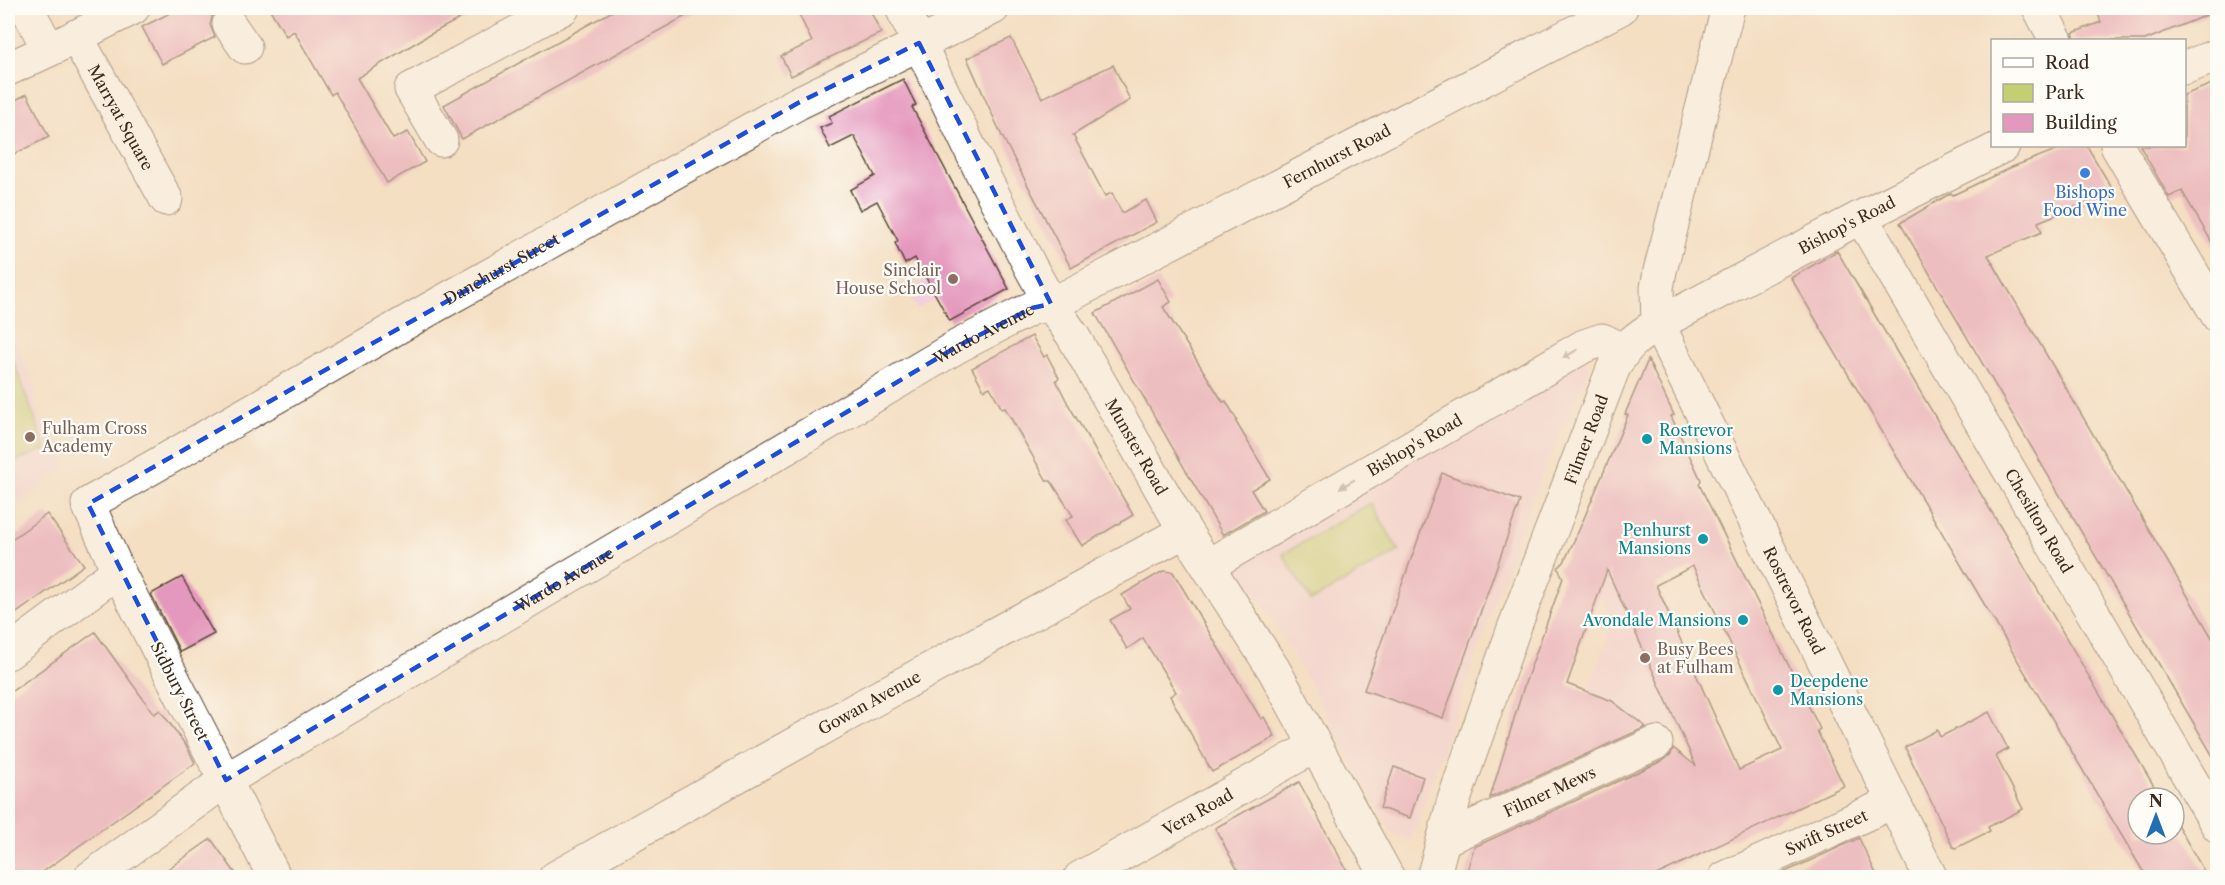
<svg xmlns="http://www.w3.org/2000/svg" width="2225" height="885" viewBox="0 0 2225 885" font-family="'Libre Caslon Text',serif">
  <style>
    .built { fill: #f4cfdc }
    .green { fill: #c2d072; stroke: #7e7d48; stroke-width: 1.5 }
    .building { fill: #e598bd; fill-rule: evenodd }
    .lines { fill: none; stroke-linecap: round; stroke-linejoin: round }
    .minor-casing { stroke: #574537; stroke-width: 35 }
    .minor { stroke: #fff; stroke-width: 33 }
    .oneway { fill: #a79f9a }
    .marked { fill: none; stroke: #1d4ed8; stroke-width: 4.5; stroke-dasharray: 12 8; stroke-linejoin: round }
    .shop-dot { fill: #3f7fe0; stroke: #fdfcf7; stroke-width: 2 }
    .education-dot { fill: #8d6e63; stroke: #fdfcf7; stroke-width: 2 }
    .culture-dot { fill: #0f9aa8; stroke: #fdfcf7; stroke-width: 2 }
    .labels { text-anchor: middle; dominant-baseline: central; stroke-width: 4.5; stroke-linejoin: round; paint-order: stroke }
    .street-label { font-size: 16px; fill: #3b2a1e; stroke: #fdfcf7 }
    .shop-label { font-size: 16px; fill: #366cbe; stroke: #fdfcf7 }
    .education-label { font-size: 16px; fill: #785e54; stroke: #fdfcf7; text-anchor: start }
    .culture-label { font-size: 16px; fill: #0d838f; stroke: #fdfcf7; text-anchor: start }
  </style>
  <rect width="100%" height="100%" fill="#fdfcf7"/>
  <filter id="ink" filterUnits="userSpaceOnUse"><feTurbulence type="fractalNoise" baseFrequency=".0167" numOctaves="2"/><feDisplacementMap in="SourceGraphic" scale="12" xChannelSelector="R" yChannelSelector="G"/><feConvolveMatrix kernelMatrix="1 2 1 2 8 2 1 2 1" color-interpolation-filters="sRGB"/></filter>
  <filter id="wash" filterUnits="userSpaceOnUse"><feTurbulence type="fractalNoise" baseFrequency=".008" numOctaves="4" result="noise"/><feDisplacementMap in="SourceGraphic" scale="24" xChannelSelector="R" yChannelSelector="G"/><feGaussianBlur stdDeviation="1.35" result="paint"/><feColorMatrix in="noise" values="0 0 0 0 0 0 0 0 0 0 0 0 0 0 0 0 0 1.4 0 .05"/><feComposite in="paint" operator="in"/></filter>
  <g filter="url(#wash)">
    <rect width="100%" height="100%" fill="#f4dfc3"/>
    <g class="built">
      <polygon points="988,248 999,268 917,309 907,289"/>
      <polygon points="8,322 35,387 36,409 67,466 8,511"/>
      <polygon points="1583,360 1590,362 1589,369 1533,496 1411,840 1392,834 1292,653 1237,563"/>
      <polygon points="1642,554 1698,772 1678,725 1656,735 1612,701 1588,692 1613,623 1604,601 1560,585 1563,577 1559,569 1564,562"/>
    </g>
    <g class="green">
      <polygon points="8,347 46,449 8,464 8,346"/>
      <polygon points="1371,503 1399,551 1311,601 1283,554"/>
    </g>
    <g id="blocks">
      <g class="building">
        <polygon points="180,8 213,8 216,12 212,17 210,25 215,37 162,64 142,27"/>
        <polygon points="269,8 480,8 427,36 357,78 393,139 408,132 425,162 387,183 335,92 331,95 294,31 286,36"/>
        <polygon points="618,8 700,8 462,139 444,105"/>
        <polygon points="796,8 869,8 881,33 791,76 781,56 812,42"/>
        <polygon points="2096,8 2217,8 2217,11 2145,40 2075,40 2073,33 2101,22"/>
        <polygon points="1011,38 1042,98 1113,65 1130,100 1073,135 1105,196 1112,193 1122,213 1146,200 1157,222 1071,268 1001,134 967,58"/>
        <polygon points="903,79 916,105 912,107 1009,289 950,321 915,258 905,264 895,243 898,241 877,201 860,210 850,190 875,176 854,136 830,148 820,128 832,123 829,116"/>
        <polygon points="2217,82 2217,251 2182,191 2169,197 2140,146 2184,146 2184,95"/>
        <polygon points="27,94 49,137 8,157 8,104"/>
        <polygon points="2066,146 2087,146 2113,190 2086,203 2038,222 2042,232 1988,255 2217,646 2217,763 1900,223 1951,193 1953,195 2012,167"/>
        <polygon points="1837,251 2161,798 2138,798 2138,834 2174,834 2174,819 2208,878 2147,878 2101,801 1791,278"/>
        <polygon points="1158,279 1171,302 1163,307 1223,402 1226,401 1237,420 1236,422 1270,479 1251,490 1264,511 1223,535 1095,313"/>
        <polygon points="1032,336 1044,357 1047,355 1059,378 1056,380 1068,404 1133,515 1082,546 1066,520 1073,516 1051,481 1047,481 1005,408 1002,409 990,387 984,390 972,368"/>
        <path d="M1648,360l26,55 -3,1 30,64 -2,4 121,245 -3,2 27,55 -194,92h-110l-4,-8 -16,8h-55l9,-31 190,-87 7,-6 2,-6 23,18 -89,-196 -40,114 45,17 34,26 -156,71 34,-112 39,-108 -5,-10 6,-6 15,-32 49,-115 -3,-1zM1693,566l89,184 -43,20 -83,-185z"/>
        <polygon points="1442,473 1520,501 1443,718 1364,690"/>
        <polygon points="47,514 84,565 8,619 8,542"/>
        <polygon points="1163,571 1173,572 1261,719 1264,717 1275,737 1212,772 1170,696 1176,692 1143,638 1127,649 1110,620 1130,609 1122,595"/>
        <polygon points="182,577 214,634 180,652 151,594"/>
        <polygon points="95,632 154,714 160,710 187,747 195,763 34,878 8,878 8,694"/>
        <polygon points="1989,712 2008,749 1996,756 2023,809 1988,827 1990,831 1956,848 1953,847 1905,747 1937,730 1940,737"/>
        <polygon points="1394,767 1423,777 1410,818 1380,808"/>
        <polygon points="1299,782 1351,878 1242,878 1215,828"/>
        <polygon points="1859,838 1878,878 1772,878 1820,856"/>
        <polygon points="211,839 239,878 155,878"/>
      </g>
    </g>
  </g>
  <g filter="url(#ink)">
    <use href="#blocks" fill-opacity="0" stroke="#574537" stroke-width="1.5"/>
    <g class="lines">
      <defs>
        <g id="minor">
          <polyline points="27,8 49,50 133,8"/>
          <path id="s1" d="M902,8l80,165 49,95 20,36 22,32 112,195 89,139 114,208"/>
          <path id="s2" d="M1728,8l-68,263 -3,17 1,36 273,554"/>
          <polyline points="2039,8 2056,40"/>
          <polyline points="229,24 245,47"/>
          <path id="s3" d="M76,36l90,163"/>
          <polyline points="2184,68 2218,55"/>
          <polyline points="8,69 49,50"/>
          <polyline points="441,140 411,89 563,8"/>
          <polyline points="2117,146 2218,316"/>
          <path id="s4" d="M1861,217l357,609"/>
          <path id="s5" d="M1209,565l375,-219 18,-6 21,10"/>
          <polyline points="8,653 118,571"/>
          <path id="s6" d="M1443,840l213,-97"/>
          <path id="s7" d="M90,878l136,-98 732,-434 74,-38 19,-4 21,-10 549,-286"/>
          <path id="s8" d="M275,878l-157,-307 -30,-67 354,-202 356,-199 195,-95"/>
          <path id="s9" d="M555,878l311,-174 319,-173"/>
          <path id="s10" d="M1080,878l235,-132"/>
          <path id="s11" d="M1433,878l21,-78 59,-169 100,-262c13,-24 22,-31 45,-45l203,-107 142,-71"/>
          <path id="s12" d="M1725,878l168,-76"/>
        </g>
      </defs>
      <use href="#minor" class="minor-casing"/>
      <use href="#minor" class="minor"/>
    </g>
    <defs><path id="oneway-solid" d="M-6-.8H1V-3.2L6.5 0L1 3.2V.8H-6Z" transform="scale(1.5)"/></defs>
    <g class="oneway">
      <use href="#oneway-solid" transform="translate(1570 354) rotate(150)"/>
      <use href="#oneway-solid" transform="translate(1347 484) rotate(150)"/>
    </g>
  </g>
  <path d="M0 0H2225V885H0ZM919,43l132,261 -19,4 -74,38 -732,434 -138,-276 710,-401z" fill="#f4dfc3" fill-opacity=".55" fill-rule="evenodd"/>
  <path class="marked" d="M919,43l132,261 -19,4 -74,38 -732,434 -138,-276 710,-401z"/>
  <circle class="shop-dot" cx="2085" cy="173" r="6"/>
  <g class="education-dot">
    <circle cx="953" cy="279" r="6"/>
    <circle cx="30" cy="437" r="6"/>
    <circle cx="1645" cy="658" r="6"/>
  </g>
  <g class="culture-dot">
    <circle cx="1647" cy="439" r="6"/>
    <circle cx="1703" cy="539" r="6"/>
    <circle cx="1743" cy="620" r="6"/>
    <circle cx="1778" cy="690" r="6"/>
  </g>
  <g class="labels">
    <g class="street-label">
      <text stroke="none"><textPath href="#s3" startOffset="93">Marryat Square</textPath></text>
      <text stroke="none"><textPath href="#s7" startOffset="1443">Fernhurst Road</textPath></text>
      <text stroke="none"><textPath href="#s11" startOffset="818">Bishop's Road</textPath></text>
      <text stroke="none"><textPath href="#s8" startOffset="894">Danehurst Street</textPath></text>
      <text stroke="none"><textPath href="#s7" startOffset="1047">Wardo Avenue</textPath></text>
      <text stroke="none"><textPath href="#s11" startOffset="465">Filmer Road</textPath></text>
      <text stroke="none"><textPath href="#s5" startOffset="238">Bishop's Road</textPath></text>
      <text stroke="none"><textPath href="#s1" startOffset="498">Munster Road</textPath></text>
      <text stroke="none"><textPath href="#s4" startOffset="352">Chesilton Road</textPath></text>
      <text stroke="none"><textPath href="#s7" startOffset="561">Wardo Avenue</textPath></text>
      <text stroke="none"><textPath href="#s2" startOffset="633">Rostrevor Road</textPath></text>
      <text transform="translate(180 691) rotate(63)">Sidbury Street</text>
      <text stroke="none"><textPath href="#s9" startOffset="360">Gowan Avenue</textPath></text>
      <text stroke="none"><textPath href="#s6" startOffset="117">Filmer Mews</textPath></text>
      <text stroke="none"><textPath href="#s10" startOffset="135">Vera Road</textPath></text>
      <text stroke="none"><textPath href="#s12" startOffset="111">Swift Street</textPath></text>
    </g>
    <g class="shop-label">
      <text x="2085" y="192">Bishops<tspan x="2085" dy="18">Food Wine</tspan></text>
    </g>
    <g class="education-label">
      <text x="941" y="270" text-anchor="end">Sinclair<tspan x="941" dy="18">House School</tspan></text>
      <text x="42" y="428">Fulham Cross<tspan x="42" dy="18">Academy</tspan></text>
      <text x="1657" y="649">Busy Bees<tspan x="1657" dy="18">at Fulham</tspan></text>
    </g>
    <g class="culture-label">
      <text x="1659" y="430">Rostrevor<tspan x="1659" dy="18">Mansions</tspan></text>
      <text x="1691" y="530" text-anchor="end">Penhurst<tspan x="1691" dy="18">Mansions</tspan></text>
      <text x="1731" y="620" text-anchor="end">Avondale Mansions</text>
      <text x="1790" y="681">Deepdene<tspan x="1790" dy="18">Mansions</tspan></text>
    </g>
  </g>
  <rect width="2225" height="885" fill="none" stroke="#fdfcf7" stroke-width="30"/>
  <rect x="1991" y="39" width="195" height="108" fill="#fdfcf7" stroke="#afa8a0" stroke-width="1.5"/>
  <rect x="2003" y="58" width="30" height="9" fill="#ffffff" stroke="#afa8a0" stroke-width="1.5"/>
  <text x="2045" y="69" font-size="18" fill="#3b2a1e">Road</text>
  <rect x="2003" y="84" width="30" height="18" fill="#c2d072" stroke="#afa8a0" stroke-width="1.5"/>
  <text x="2045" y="99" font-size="18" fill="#3b2a1e">Park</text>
  <rect x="2003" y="114" width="30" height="18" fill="#e598bd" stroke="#afa8a0" stroke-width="1.5"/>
  <text x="2045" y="129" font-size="18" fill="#3b2a1e">Building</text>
  <g transform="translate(2156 816)"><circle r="28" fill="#fdfcf7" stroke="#afa8a0" stroke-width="1.5"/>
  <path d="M0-4.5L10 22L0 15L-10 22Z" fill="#1f6fb2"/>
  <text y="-9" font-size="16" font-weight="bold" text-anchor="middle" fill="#3b2a1e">N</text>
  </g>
</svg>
